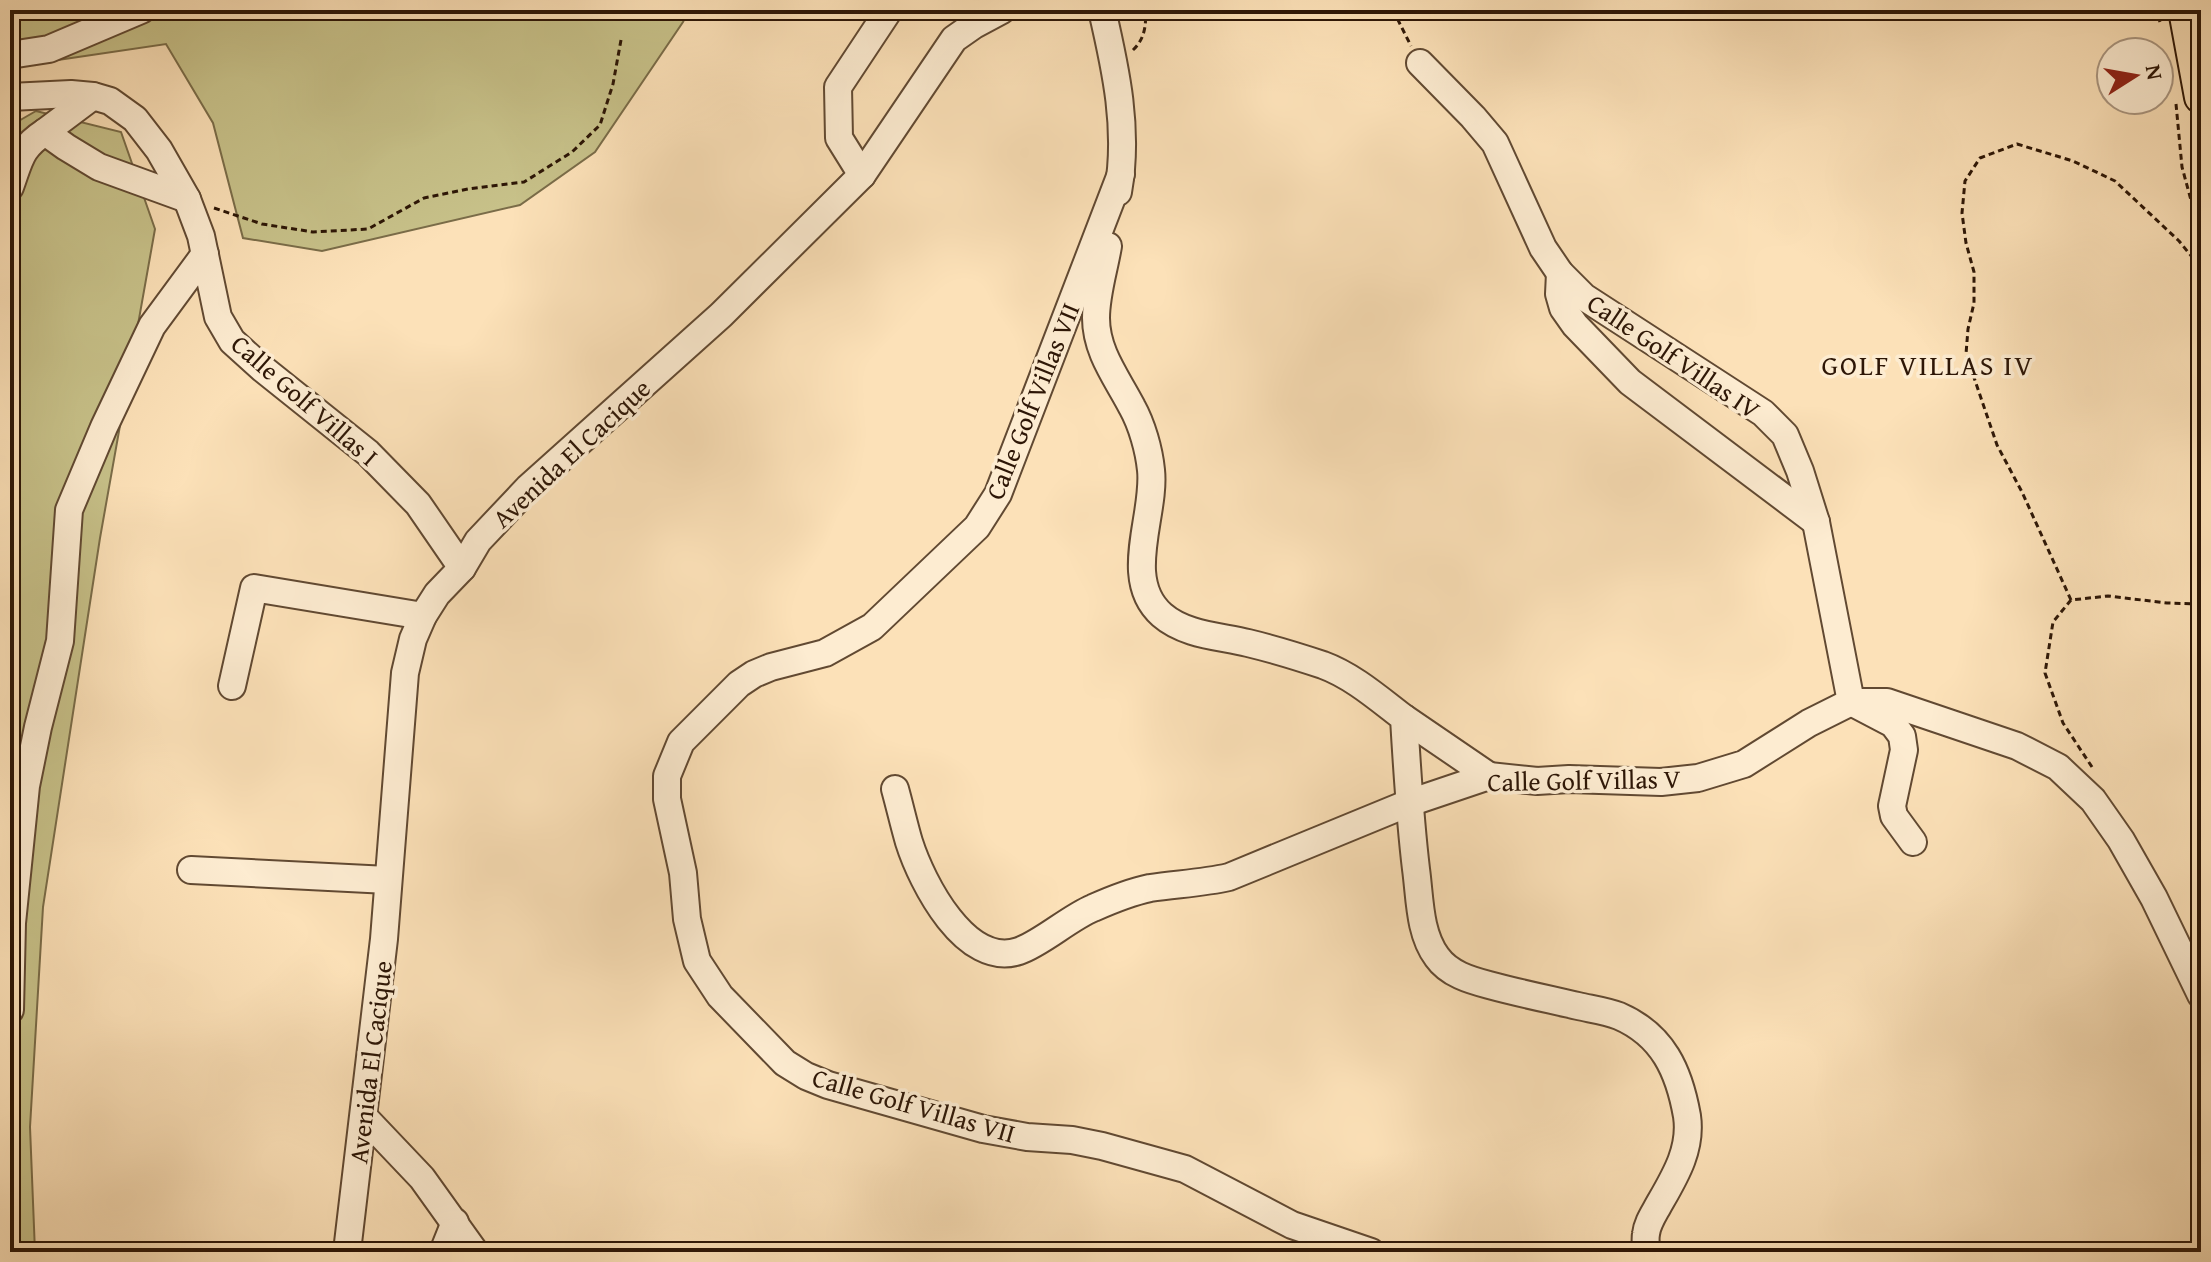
<svg xmlns="http://www.w3.org/2000/svg" width="2211" height="1262" viewBox="0 0 2211 1262" font-family="'Gentium Book Plus',serif">
  <style>
    .green { fill: #c7c189; stroke: #7a6c48; stroke-width: 2 }
    .lines { fill: none; stroke-linecap: round; stroke-linejoin: round }
    .minor-casing { stroke: #614932; stroke-width: 30 }
    .major-casing { stroke: #2d1606; stroke-width: 36 }
    .path { stroke: #2d1606; stroke-width: 3; stroke-dasharray: 6 4; stroke-linecap: butt }
    .minor { stroke: #fdecd1; stroke-width: 26 }
    .major { stroke: #fce1b8; stroke-width: 32 }
    .labels { text-anchor: middle; dominant-baseline: central; stroke-width: 7; stroke-linejoin: round; paint-order: stroke }
    .street-label { font-size: 26px; fill: #2d1606; stroke: #fdecd1 }
    .neighbourhood-label { font-size: 28px; letter-spacing: 2px; fill: #2d1606; stroke: #fdecd1 }
  </style>
  <rect width="100%" height="100%" fill="#fce1b8"/>
  <filter id="stains"><feTurbulence type="fractalNoise" baseFrequency=".0025" numOctaves="4"/><feColorMatrix values="0 0 0 0 .2 0 0 0 0 .09 0 0 0 0 .02 0 0 0 .5 -.17"/></filter>
  <radialGradient id="worn" r=".72"><stop offset=".6" stop-color="#630" stop-opacity="0"/><stop offset="1" stop-color="#630" stop-opacity=".3"/></radialGradient>
  <g class="green">
    <polygon points="10,10 689,10 683,22 595,152 520,205 322,251 243,238 213,123 166,44 10,67"/>
    <polygon points="36,111 121,132 155,229 100,538 43,907 30,1127 35,1252 10,1252 10,126"/>
  </g>
  <g class="lines">
    <defs>
      <g id="minor">
        <path d="M1102,10c14,60 27,120 16,182"/>
        <polyline points="10,55 49,49 141,10"/>
        <polyline points="1420,63 1473,117 1495,143 1543,248 1560,273 1584,297 1763,413 1785,435 1800,471 1816,522 1851,702 1893,724 1902,736 1904,750 1892,806 1894,816 1913,842"/>
        <polyline points="10,97 71,94 93,96 110,101 135,119 159,150 187,199 201,236 218,317 232,341 263,369 368,453 418,504 462,568"/>
        <polyline points="45,132 93,96"/>
        <polyline points="1121,174 998,494 977,527 872,627 825,653 771,667 754,674 739,684 681,742 667,776 667,799 683,873 687,919 697,961 720,996 785,1063 806,1076 828,1085 983,1129 1027,1137 1072,1140 1102,1146 1185,1169 1292,1225 1371,1252"/>
        <polyline points="862,175 839,138 838,87 889,10"/>
        <path d="M10,187c10,-27 10,-39 35,-55l21,15 33,20 88,32"/>
        <path d="M1108,246c-4,24 -12,48 -12,72 0,34 21,60 36,89 10,18 17,43 19,63 5,45 -30,109 11,145 23,20 57,21 86,28 25,6 51,14 75,22 30,11 56,34 81,53 3,51 6,101 12,151 4,29 3,64 21,88 12,17 33,23 52,28 29,8 59,14 89,21 13,3 28,5 41,10 44,19 60,55 68,100 5,34 -13,62 -29,90 -5,9 -11,18 -12,28 -1,5 0,12 0,18"/>
        <polyline points="1560,273 1559,294 1563,308 1575,325 1630,382 1816,522"/>
        <polyline points="232,686 254,588 423,616"/>
        <polyline points="1404,718 1489,776"/>
        <path d="M895,789c5,18 9,36 14,53 13,41 57,127 110,109 23,-8 50,-33 74,-43 18,-8 38,-16 57,-20 26,-4 53,-5 79,-11l180,-74 80,-27 48,5 32,-2 92,3 37,-4 46,-14 65,-41 42,-21h36l130,44 41,21 35,33 28,40 33,58 47,97"/>
        <polyline points="191,870 388,880"/>
        <polyline points="10,1010 12,923 26,786 38,727 60,641 69,510 104,427 152,326 205,254"/>
        <polyline points="365,1118 422,1178 475,1252"/>
        <polyline points="349,1252 348,1243 384,939 405,673 413,639 423,616 437,594 462,568 478,541 528,488 721,315 862,175 954,39 974,25 1002,10"/>
        <polyline points="443,1252 455,1222"/>
      </g>
      <polyline id="major" points="2185,10 2201,97"/>
    </defs>
    <use href="#minor" class="minor-casing"/>
    <use href="#major" class="major-casing"/>
    <g class="path">
      <polyline points="1393,10 1411,46"/>
      <polyline points="2156,10 2160,22"/>
      <path d="M1133,50c11,-10 14,-25 12,-40"/>
      <polyline points="2176,104 2182,167 2201,237"/>
      <polyline points="214,208 262,224 313,232 368,229 424,198 468,189 524,182 572,152 600,125 613,84 621,40"/>
      <polyline points="2071,600 2022,492 1997,445 1966,354 1968,329 1974,303 1974,272 1966,243 1962,213 1965,181 1980,158 2017,144 2073,161 2115,181 2179,241 2201,268"/>
      <polyline points="2092,767 2063,723 2045,673 2053,622 2071,600 2108,596 2167,603 2201,604"/>
    </g>
    <use href="#minor" class="minor"/>
    <use href="#major" class="major"/>
  </g>
  <g class="labels">
    <g class="street-label">
      <text transform="translate(1674 356) rotate(34)">Calle Golf Villas IV</text>
      <text transform="translate(305 400) rotate(41)">Calle Golf Villas I</text>
      <text transform="translate(1032 401) rotate(-68)">Calle Golf Villas VII</text>
      <text transform="translate(571 453) rotate(-43)">Avenida El Cacique</text>
      <text transform="translate(1584 780) rotate(-1)">Calle Golf Villas V</text>
      <text transform="translate(370 1062) rotate(-83)">Avenida El Cacique</text>
      <text transform="translate(914 1105) rotate(16)">Calle Golf Villas VII</text>
    </g>
    <g class="neighbourhood-label">
      <text x="1928" y="364">GOLF VILLAS IV</text>
    </g>
  </g>
  <rect width="2211" height="1262" fill="none" stroke="#fce1b8" stroke-width="40"/>
  <rect x="12" y="12" width="2187" height="1238" fill="none" stroke="#2d1606" stroke-width="4"/>
  <rect x="20" y="20" width="2171" height="1222" fill="none" stroke="#2d1606" stroke-width="2"/>
  <g transform="translate(2135 76) rotate(79)"><circle r="38" fill="#fdecd1" stroke="#aa9680" stroke-width="2"/>
  <path d="M0-6L14 30L0 20L-14 30Z" fill="#8f2418"/>
  <text y="-12" font-size="22" font-weight="bold" text-anchor="middle" fill="#2d1606">N</text>
  </g>
  <rect width="100%" height="100%" filter="url(#stains)"/>
  <rect width="100%" height="100%" fill="url(#worn)"/>
</svg>
